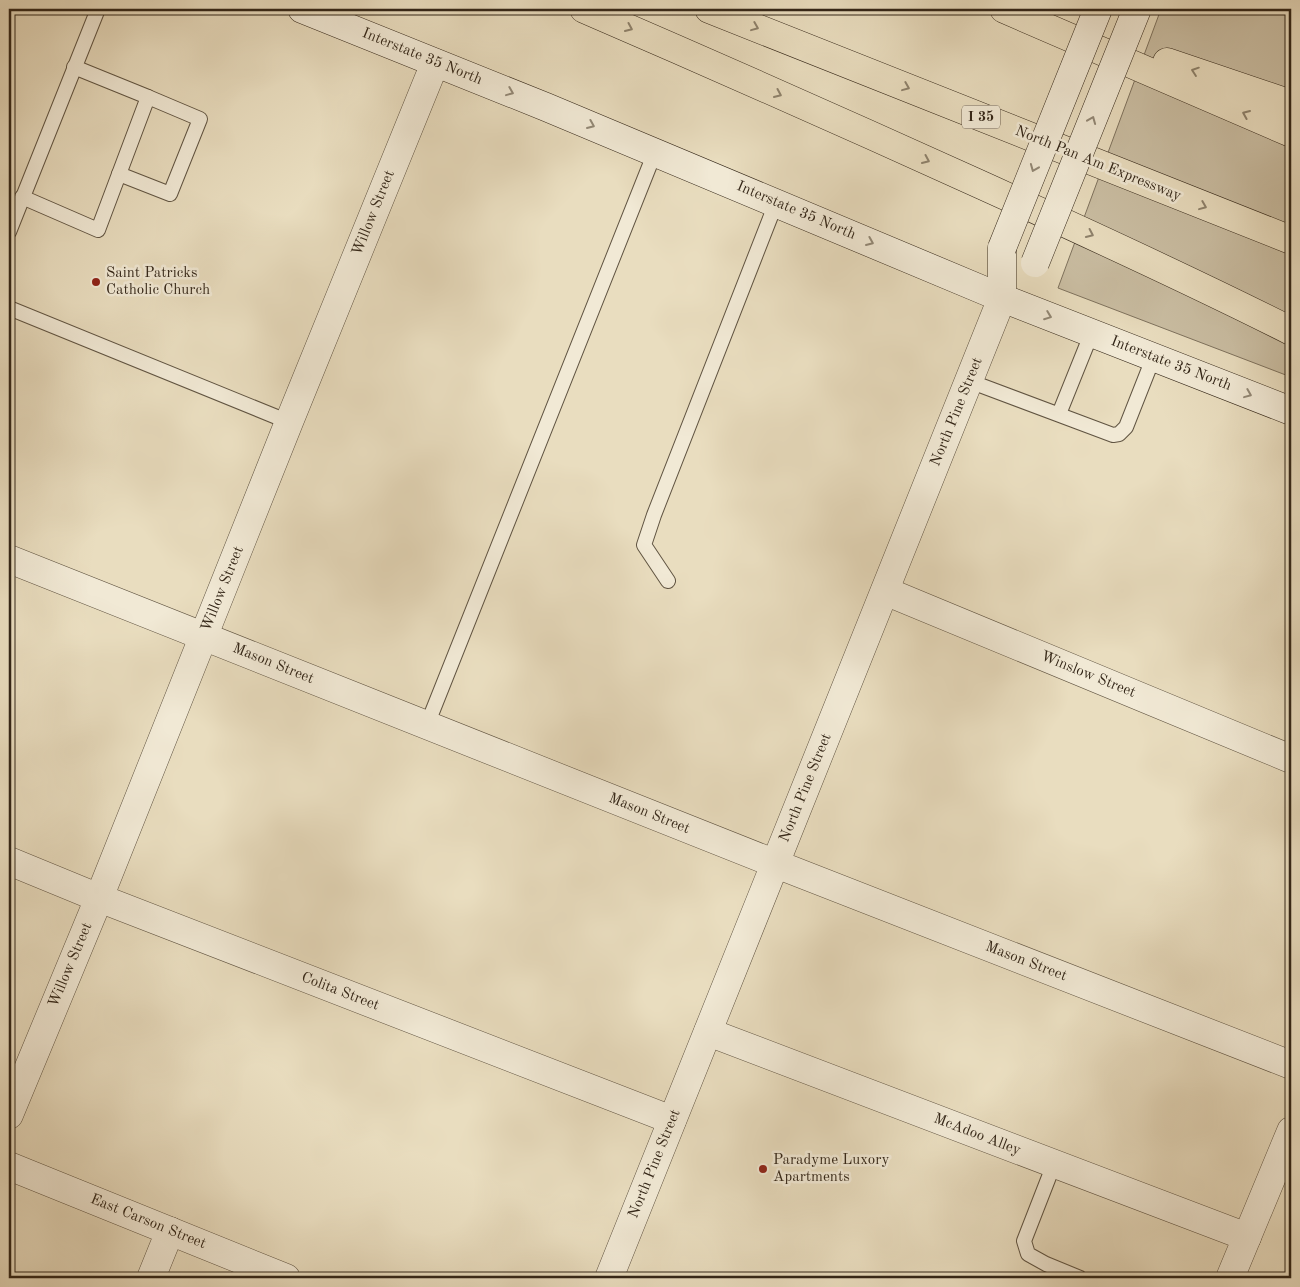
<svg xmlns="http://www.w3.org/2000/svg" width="1300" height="1287" viewBox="0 0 1300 1287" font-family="'Old Standard TT',serif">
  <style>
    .green { fill: #cabea3; stroke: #7e725e }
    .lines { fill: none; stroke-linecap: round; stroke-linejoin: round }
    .lane-casing { stroke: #605442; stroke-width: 16 }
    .street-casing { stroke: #605442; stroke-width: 29 }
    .secondary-casing { stroke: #332618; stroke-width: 29 }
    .highway-casing { stroke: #332618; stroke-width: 29 }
    .lane { stroke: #f1e9d5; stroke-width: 14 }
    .street { stroke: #f1e9d5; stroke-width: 28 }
    .secondary { stroke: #f1e9d5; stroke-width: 28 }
    .highway { stroke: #e9ddbf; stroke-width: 28 }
    .secondary-bridge-casing { stroke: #332618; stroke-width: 29; stroke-linecap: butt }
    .secondary-bridge { stroke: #f1e9d5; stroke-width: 28 }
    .oneway { stroke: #8e826c }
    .oneway2 { stroke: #928876 }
    .poi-dot { fill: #8f2418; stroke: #f1e9d5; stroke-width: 2 }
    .labels { text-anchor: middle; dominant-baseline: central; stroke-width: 5; stroke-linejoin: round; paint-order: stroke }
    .shield { fill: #f1e9d5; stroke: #6c6051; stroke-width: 1 }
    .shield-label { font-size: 14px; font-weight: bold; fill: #332618 }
    .street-label { font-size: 15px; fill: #332618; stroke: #f1e9d5 }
    .poi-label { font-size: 15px; fill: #332618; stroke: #f1e9d5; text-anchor: start }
  </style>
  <rect width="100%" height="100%" fill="#e9ddbf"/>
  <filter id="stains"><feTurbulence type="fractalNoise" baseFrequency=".004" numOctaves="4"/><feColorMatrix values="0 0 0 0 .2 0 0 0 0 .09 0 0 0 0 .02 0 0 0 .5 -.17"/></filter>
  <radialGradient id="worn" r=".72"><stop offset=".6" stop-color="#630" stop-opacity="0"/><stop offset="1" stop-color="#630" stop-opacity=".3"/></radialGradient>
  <polygon class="green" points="1161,9 1291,9 1291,377 1058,288"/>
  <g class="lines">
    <defs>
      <g id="lane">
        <polyline points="119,174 170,194 200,119 148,97"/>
        <polyline points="22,197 98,230 148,97 74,67"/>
        <polyline points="9,232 98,9"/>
        <polyline points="9,308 289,422"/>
        <polyline points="969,381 1113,435 1119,434 1126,427 1154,356"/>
        <polyline points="1059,414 1092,332"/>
        <polyline points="668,581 644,545 654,515 776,203"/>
        <polyline points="427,725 655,152"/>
        <polyline points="1054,1164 1024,1241 1028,1254 1046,1264 1080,1278"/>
      </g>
      <g id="street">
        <polyline points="9,559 776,864 1291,1065"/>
        <polyline points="885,591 1291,759"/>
        <polyline points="9,861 99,898 672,1120"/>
        <polyline points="708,1032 1247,1237"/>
        <polyline points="9,1115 99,898 289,422 435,63"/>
        <polyline points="9,1166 286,1278"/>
        <polyline points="151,1278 170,1231"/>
        <polyline points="609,1278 1002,298"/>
        <polyline points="1230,1278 1291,1131"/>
      </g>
      <g id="secondary">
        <polyline points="302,9 546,107 1002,298 1291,411"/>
        <polyline points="1002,248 1002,298"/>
      </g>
      <g id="highway">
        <path d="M584,9c132,57 263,115 393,174 106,48 211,96 314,148"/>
        <polyline points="709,9 1291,240"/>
        <polyline points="1004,9 1291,133"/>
        <polyline points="1167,62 1291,104"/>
      </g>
    </defs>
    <use href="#lane" class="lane-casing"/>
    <use href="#street" class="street-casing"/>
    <use href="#secondary" class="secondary-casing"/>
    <use href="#highway" class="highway-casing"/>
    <use href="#lane" class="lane"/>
    <use href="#street" class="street"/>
    <use href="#secondary" class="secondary"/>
    <use href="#highway" class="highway"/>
    <defs>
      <g id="secondary-bridge">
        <polyline points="1002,248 1098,9"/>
        <polyline points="1035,263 1137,9"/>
      </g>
    </defs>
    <use href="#secondary-bridge" class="secondary-bridge-casing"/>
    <use href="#secondary-bridge" class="secondary-bridge"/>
  </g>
  <defs><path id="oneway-chevron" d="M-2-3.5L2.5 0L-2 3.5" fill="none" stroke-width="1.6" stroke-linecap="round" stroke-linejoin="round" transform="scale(1.25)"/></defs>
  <g class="oneway">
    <use href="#oneway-chevron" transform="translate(755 27) rotate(22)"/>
    <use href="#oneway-chevron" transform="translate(629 28) rotate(24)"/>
    <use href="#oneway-chevron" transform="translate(1195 71) rotate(-161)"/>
    <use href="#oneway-chevron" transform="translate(906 87) rotate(22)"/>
    <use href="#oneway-chevron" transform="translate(778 94) rotate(24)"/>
    <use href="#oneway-chevron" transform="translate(1246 114) rotate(-157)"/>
    <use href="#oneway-chevron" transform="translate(926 160) rotate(24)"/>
    <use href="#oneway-chevron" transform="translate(1203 206) rotate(22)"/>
    <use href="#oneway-chevron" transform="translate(1090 234) rotate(25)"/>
  </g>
  <g class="oneway2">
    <use href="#oneway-chevron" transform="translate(510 92) rotate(22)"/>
    <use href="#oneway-chevron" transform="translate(1092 120) rotate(-68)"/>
    <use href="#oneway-chevron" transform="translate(591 125) rotate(23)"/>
    <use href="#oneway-chevron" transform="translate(1034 168) rotate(112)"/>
    <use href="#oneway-chevron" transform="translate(870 242) rotate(23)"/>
    <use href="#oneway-chevron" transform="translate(1048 316) rotate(21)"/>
    <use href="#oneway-chevron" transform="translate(1248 394) rotate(22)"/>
  </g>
  <g class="poi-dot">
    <circle cx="96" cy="282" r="5"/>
    <circle cx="763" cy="1169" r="5"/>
  </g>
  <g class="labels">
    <rect class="shield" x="962" y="105.5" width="38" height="23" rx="4"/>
    <g class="shield-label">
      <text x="981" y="117">I 35</text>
    </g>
    <g class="street-label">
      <text transform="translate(422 57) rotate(22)">Interstate 35 North</text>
      <text transform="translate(1098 164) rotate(22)">North Pan Am Expressway</text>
      <text transform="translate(796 211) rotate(23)">Interstate 35 North</text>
      <text transform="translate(374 213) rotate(-68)">Willow Street</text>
      <text transform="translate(1171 364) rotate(21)">Interstate 35 North</text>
      <text transform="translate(957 412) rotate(-68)">North Pine Street</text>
      <text transform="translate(223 589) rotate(-68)">Willow Street</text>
      <text transform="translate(273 664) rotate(22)">Mason Street</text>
      <text transform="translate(1088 675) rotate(22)">Winslow Street</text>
      <text transform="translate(806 788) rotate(-68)">North Pine Street</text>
      <text transform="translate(649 814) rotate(22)">Mason Street</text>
      <text transform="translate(1026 962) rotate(21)">Mason Street</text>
      <text transform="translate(71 965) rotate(-67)">Willow Street</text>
      <text transform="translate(340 992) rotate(21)">Colita Street</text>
      <text transform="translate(977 1135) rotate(21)">McAdoo Alley</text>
      <text transform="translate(655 1164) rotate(-68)">North Pine Street</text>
      <text transform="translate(148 1222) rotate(22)">East Carson Street</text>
    </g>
    <g class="poi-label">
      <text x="106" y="273">Saint Patricks<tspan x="106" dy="17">Catholic Church</tspan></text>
      <text x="773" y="1160">Paradyme Luxory<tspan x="773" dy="17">Apartments</tspan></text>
    </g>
  </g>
  <rect width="1300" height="1287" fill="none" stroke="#e9ddbf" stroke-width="30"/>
  <rect x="10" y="10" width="1280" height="1267" fill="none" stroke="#332618" stroke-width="2.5"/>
  <rect x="15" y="15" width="1270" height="1257" fill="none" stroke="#332618"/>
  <rect width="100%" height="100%" filter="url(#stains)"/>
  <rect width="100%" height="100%" fill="url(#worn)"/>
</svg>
